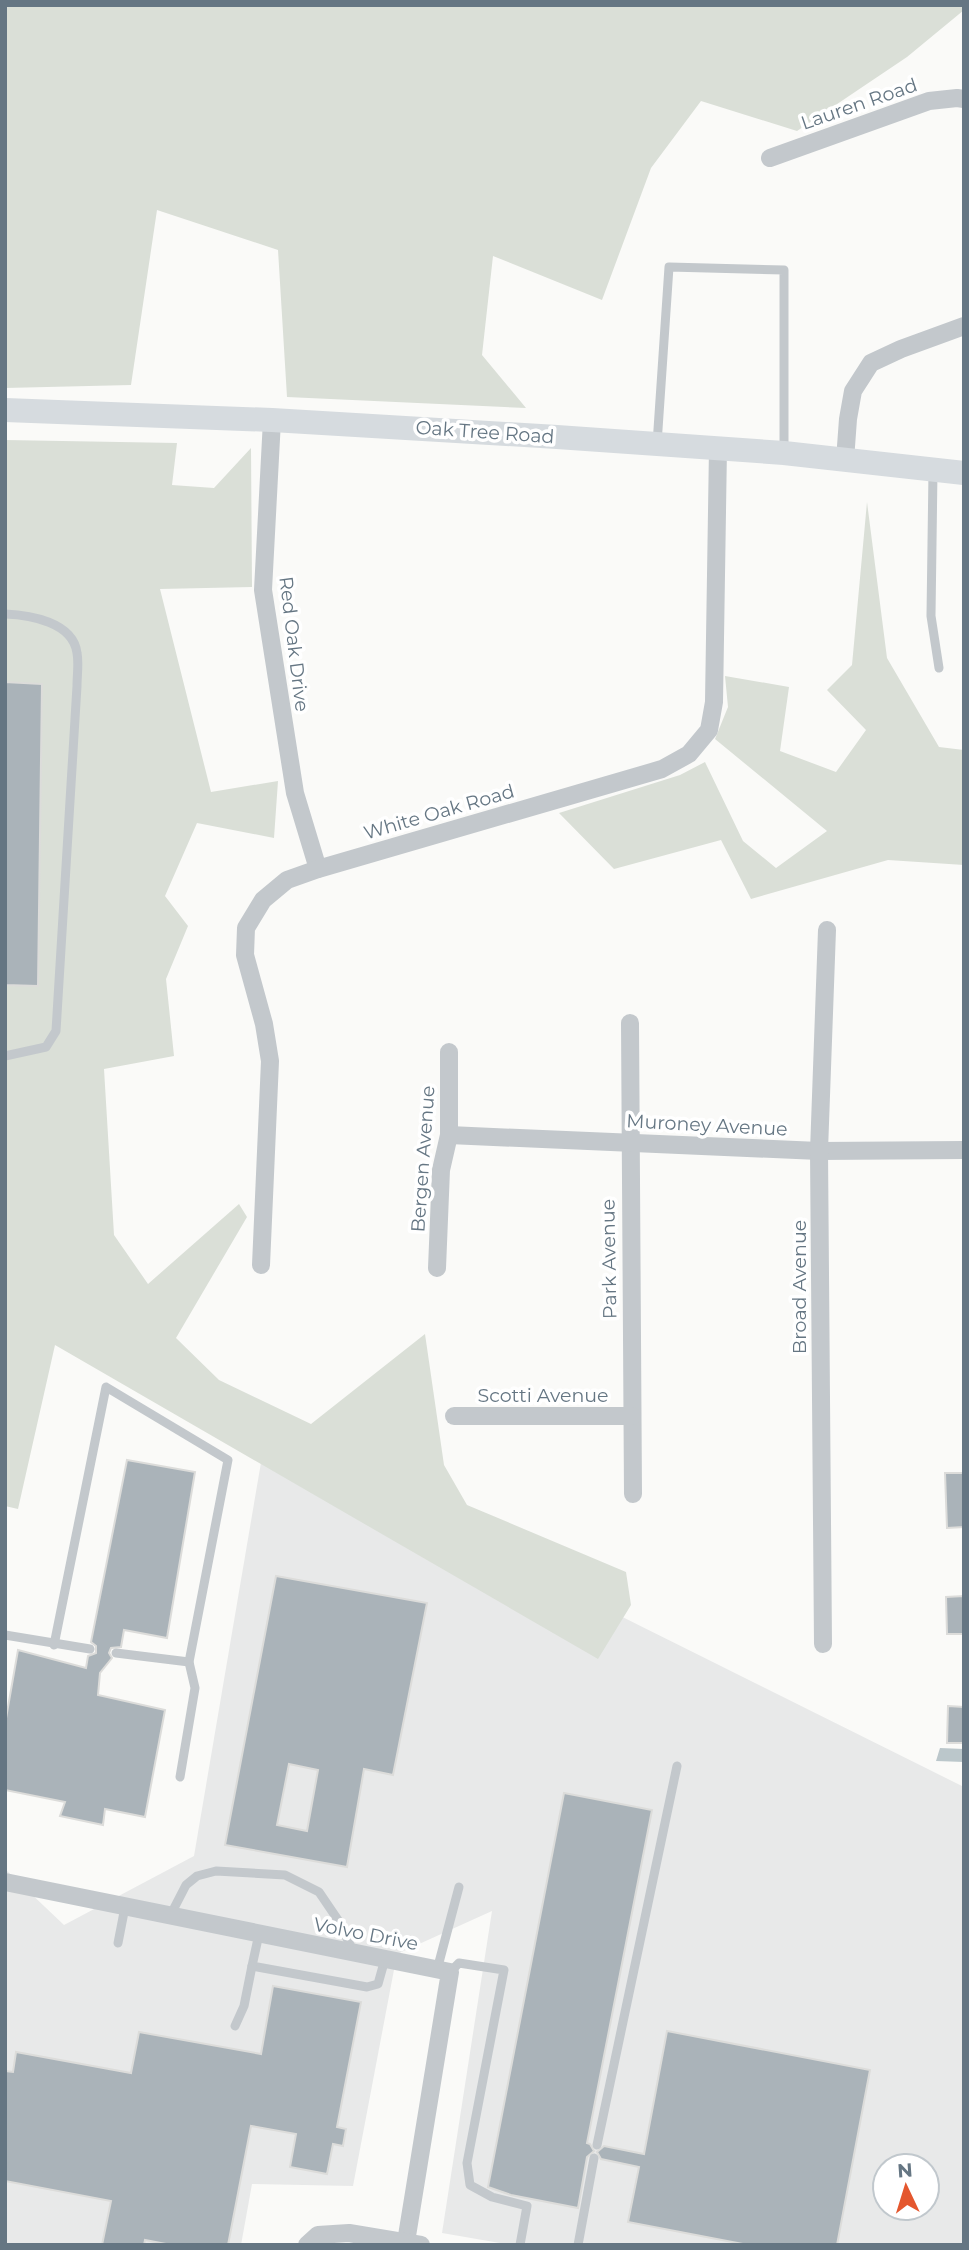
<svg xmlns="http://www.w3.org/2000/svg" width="969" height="2250" viewBox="0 0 969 2250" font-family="Montserrat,sans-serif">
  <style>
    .built { fill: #e8e9e9; fill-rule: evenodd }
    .green { fill: #dadfd7 }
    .water { fill: #bbc7cb }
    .building { fill: #aab3b9; stroke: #dcdcda; stroke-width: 2; fill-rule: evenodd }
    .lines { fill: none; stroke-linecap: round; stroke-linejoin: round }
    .lane { stroke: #c3c8cc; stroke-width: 9 }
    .street { stroke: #c3c8cc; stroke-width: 18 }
    .secondary { stroke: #d6dbdf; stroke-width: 24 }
    .labels { text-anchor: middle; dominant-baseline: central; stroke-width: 7; stroke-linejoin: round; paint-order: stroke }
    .street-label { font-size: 19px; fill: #657683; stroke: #fff }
  </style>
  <rect width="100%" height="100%" fill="#fafaf8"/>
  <path class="built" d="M265,1439l699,348v458h-453l-69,-12 50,-322 -95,43 -44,232 -101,-2 -11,61h-236v-376l59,56 130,-69zM885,2166h42v42h-42z"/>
  <g class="green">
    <polygon points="5,5 964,5 964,10 907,57 797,131 701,101 651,168 602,300 493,256 482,355 526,408 287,397 278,250 157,210 131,385 5,388"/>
    <polygon points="5,440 177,443 172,485 214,488 251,448 252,587 160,589 211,792 278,781 274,838 197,823 165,896 188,926 166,979 174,1056 104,1069 114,1235 148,1284 239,1204 247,1217 176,1338 219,1380 311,1424 425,1334 444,1465 467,1505 626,1572 631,1605 598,1659 55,1345 18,1509 5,1506"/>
    <polygon points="867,502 887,658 939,747 964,750 964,865 888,860 751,899 721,840 614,869 559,813 680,775 705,762 743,841 776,868 827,831 715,739 728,707 725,676 789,687 780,751 836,772 866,730 827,690 852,665"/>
  </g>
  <polygon class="water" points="940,1748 964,1749 964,1762 936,1761"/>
  <g class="building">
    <polygon points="5,682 42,684 38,986 5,985"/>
    <polygon points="127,1460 195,1472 167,1638 124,1630 121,1647 111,1648 109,1653 112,1658 100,1673 98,1695 165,1710 145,1817 105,1809 103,1825 60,1816 65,1802 5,1790 5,1724 18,1650 86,1668 88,1656 96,1653 96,1646 91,1642"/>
    <polygon points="945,1473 964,1473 964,1527 947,1528"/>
    <path d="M276,1576l151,27 -34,172 -29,-6 -17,98 -122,-22zM289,1764l29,6 -11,61 -30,-6z"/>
    <polygon points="964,1596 964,1634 947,1634 946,1597"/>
    <polygon points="948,1706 964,1707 964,1743 947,1743"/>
    <polygon points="564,1793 652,1810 587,2143 590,2144 594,2151 587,2157 578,2208 511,2195 488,2187"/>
    <polygon points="273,1986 361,2002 337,2127 346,2129 343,2146 333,2144 327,2174 290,2167 296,2134 251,2126 228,2245 171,2245 145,2240 144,2245 102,2245 111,2201 5,2181 5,2071 13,2072 16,2052 131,2073 139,2032 261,2054"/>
    <polygon points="667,2031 870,2070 837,2245 748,2245 628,2222 639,2167 601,2159 597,2152 604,2146 644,2154"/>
  </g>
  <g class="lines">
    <g class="lane">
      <polyline points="657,444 669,267 784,270 784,451"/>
      <polyline points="933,471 931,616 939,668"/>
      <path d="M5,614c25,1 68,8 72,39 2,10 0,22 0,33l-21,345 -10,16 -41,9"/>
      <polyline points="5,1635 90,1649"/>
      <polyline points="54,1645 106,1387 228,1460 189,1662 195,1688 180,1777"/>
      <polyline points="116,1653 189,1662"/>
      <polyline points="170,1916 186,1885 197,1876 216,1871 285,1875 319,1892 338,1920 353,1951"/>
      <polyline points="259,1934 252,1966 367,1987 378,1984 385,1959"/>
      <polyline points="118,1943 125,1907"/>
      <polyline points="437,1970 459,1887"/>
      <polyline points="450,1972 459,1963 504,1970 467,2163 470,2185 492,2197 527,2206 520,2245"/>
      <polyline points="235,2026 244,2006 252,1966"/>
      <polyline points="597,2145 677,1766"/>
      <polyline points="578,2245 594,2158"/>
    </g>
    <g class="street">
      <polyline points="770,158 929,101 957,98 964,99"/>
      <polyline points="272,420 263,590 295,793 318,869"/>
      <polyline points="845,460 848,419 853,391 871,363 901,349 964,326"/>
      <polyline points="630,1023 633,1494"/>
      <polyline points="449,1135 819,1151 964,1150"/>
      <polyline points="261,1265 270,1061 264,1024 245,955 246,928 263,900 287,880 318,869 662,769 689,754 709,730 714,702 718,448"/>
      <polyline points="437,1268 441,1170 449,1135 449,1052"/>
      <polyline points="454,1416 632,1416"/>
      <polyline points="823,1644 819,1151 827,930"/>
      <polyline points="5,1882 450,1972 406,2242"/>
      <polyline points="307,2245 318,2235 349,2233 421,2245"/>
    </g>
    <polyline class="secondary" points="5,410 272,420 557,437 784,453 964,473"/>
  </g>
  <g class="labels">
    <g class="street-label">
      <text transform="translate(859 104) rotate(-19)">Lauren Road</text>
      <text transform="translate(485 432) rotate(4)">Oak Tree Road</text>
      <text transform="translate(294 644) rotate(83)">Red Oak Drive</text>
      <text transform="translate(439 812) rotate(-16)">White Oak Road</text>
      <text transform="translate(707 1125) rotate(3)">Muroney Avenue</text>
      <text transform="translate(423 1159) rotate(-86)">Bergen Avenue</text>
      <text transform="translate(609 1259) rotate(-91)">Park Avenue</text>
      <text transform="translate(799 1287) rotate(-90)">Broad Avenue</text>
      <text x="543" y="1395">Scotti Avenue</text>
      <text transform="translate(366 1934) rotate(11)">Volvo Drive</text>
    </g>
  </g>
  <rect width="969" height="2250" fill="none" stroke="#657683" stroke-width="14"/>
  <g transform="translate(906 2187) rotate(356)"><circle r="33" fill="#ffffff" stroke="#c1c8cd" stroke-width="2"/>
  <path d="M0-5L12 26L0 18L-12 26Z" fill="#e4572e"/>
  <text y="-10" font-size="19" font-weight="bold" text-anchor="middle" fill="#657683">N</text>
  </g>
</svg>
